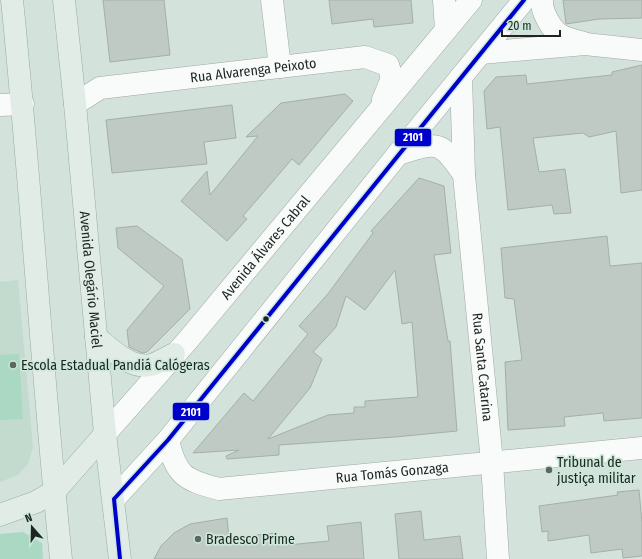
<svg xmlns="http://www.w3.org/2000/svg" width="642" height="559" viewBox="0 0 642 559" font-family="'Fira Sans Condensed',sans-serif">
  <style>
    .built { fill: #c3dbce }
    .green { fill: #aad8c2 }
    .building { fill: #bfcac4; stroke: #a4afaa; fill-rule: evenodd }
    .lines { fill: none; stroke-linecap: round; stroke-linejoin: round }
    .minor-casing { stroke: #9ea9a3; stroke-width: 23 }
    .major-casing { stroke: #96aea4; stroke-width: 23 }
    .minor { stroke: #f8fbf9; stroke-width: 22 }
    .major { stroke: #e1ece7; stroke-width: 22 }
    .bus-1-casing { stroke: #cde8da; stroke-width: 7 }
    .bus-1 { stroke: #00c; stroke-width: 4 }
    .bus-dot { fill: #1c2520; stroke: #cde8da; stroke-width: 1.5 }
    .poi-dot { fill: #5c6761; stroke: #cde8da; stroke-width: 1.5 }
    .labels { text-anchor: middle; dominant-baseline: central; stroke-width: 3.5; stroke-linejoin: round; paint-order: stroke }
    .street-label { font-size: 14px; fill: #1c2520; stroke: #cde8da }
    .poi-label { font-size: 14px; fill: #1c2520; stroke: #cde8da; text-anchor: start }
    .line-badge { stroke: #cde8da; stroke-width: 1.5 }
    .badge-label { font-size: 11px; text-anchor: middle; font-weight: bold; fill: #fff }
  </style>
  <rect width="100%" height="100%" fill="#d3e2da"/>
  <polygon class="built" points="18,280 33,447 28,464 18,475 0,482 0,282"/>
  <g class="green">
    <polygon points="19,354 23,419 0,420 0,355"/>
    <polygon points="23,532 42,543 43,559 0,559 0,534"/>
  </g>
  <g class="building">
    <polygon points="103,0 164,0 170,55 110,62"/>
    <polygon points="329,0 411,0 413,23 374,27 373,19 332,24"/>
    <polygon points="563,0 642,0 642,18 599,19 566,24"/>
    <polygon points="642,65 642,190 621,193 616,131 589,137 583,133 533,138 539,172 565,169 571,213 554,214 552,205 508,210 500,127 487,129 484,91 496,77 526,75 527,84 612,75 612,72"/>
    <polygon points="345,94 353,101 299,165 292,159 243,216 247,219 227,241 181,201 207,171 210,195 258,136 246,137 281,103"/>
    <polygon points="232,105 236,138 204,142 207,164 112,173 106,120"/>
    <path d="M419,178l25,8 7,67 -17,2 14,86h2l7,90 -62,6 -116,8v10l-52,4 -1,-3 13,-6 -46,3 51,-60 9,8 55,-67 -9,-8 28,-31 46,-62 -2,-2zM395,270l7,54 10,-2 6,75 -53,4v6h-11v6l-26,2 -60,24 42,-51 12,-29 -9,-7 23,-25 10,-31 19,14z"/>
    <polygon points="137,226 182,259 190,309 147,352 142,353 129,347 127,330 164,286 118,248 116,228"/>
    <polygon points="607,236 610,266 642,263 642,418 604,421 603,413 564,417 565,426 508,430 505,362 522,360 514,299 505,298 501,248"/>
    <polygon points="639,490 642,523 642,556 623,558 622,549 591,553 589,535 548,541 548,531 542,532 539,506 618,495 617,492"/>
    <polygon points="421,511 424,540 460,536 463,559 399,559 395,514"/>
    <polygon points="227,518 229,538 276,533 277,546 329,541 327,526 361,522 364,559 154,559 161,546 174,533 190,524"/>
  </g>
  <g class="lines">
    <defs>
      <g id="minor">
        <polyline points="272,0 280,67"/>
        <polyline points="444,0 446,30"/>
        <path d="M542,0c-1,11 9,29 18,35 7,4 17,6 24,8"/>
        <polyline points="481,53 585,44 642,50"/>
        <path id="s1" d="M461,77l3,98 28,287 6,97"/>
        <path id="s2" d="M75,104l25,-16 265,-31 23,8 4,13 -9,22"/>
        <polyline points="0,105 23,104"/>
        <path d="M398,154c39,-12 42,-15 66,21"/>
        <path id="s3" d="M105,434l83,-94 283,-340"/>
        <path id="s4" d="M168,440c8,36 17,40 51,49l423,-41"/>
        <polyline points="114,499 168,440 398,154 524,0"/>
      </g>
      <g id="major">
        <path d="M12,0c19,186 30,373 49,559"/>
        <path id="s5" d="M64,0l11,104 30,330 15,125"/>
        <path d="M96,337c15,12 37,35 58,27 7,-3 14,-7 20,-10"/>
        <polyline points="0,515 36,502 55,491 105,434"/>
      </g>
    </defs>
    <use href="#minor" class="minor-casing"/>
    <use href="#major" class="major-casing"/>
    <use href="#minor" class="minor"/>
    <use href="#major" class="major"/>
    <defs>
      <polyline id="bus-1" points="120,559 114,499 168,440 524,0"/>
    </defs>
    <use href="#bus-1" class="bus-1-casing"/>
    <use href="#bus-1" class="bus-1"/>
  </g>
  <circle class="bus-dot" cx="266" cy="319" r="3.5"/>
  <g class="poi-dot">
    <circle cx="13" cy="365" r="4"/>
    <circle cx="549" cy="470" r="4"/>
    <circle cx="198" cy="539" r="4"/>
  </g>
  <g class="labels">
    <g class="street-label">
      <text stroke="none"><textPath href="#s2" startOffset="184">Rua Alvarenga Peixoto</textPath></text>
      <text stroke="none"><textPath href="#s3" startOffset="246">Avenida Álvares Cabral</textPath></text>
      <text stroke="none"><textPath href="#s5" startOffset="281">Avenida Olegário Maciel</textPath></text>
      <text stroke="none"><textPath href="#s1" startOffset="291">Rua Santa Catarina</textPath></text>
      <text stroke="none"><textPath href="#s4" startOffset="251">Rua Tomás Gonzaga</textPath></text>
    </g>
    <g class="poi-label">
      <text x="21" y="365">Escola Estadual Pandiá Calógeras</text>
      <text x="557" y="462">Tribunal de<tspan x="557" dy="16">justiça militar</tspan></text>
      <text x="206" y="539">Bradesco Prime</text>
    </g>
  </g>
  <g class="line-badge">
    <rect x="394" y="128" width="38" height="19" rx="4" fill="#00c"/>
    <rect x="172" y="402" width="38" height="19" rx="4" fill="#00c"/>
  </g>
  <g class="badge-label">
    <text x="413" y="141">2101</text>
    <text x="191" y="416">2101</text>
  </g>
  <g transform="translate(32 527) rotate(340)" stroke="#cde8da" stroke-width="3" paint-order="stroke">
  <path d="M0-3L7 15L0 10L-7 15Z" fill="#1c2520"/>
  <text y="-6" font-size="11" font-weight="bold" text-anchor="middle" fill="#1c2520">N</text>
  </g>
  <path d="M502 30v6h58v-6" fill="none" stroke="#1c2520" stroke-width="2"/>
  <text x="508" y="30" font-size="12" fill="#1c2520" stroke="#cde8da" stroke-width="3" paint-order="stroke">20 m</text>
</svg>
